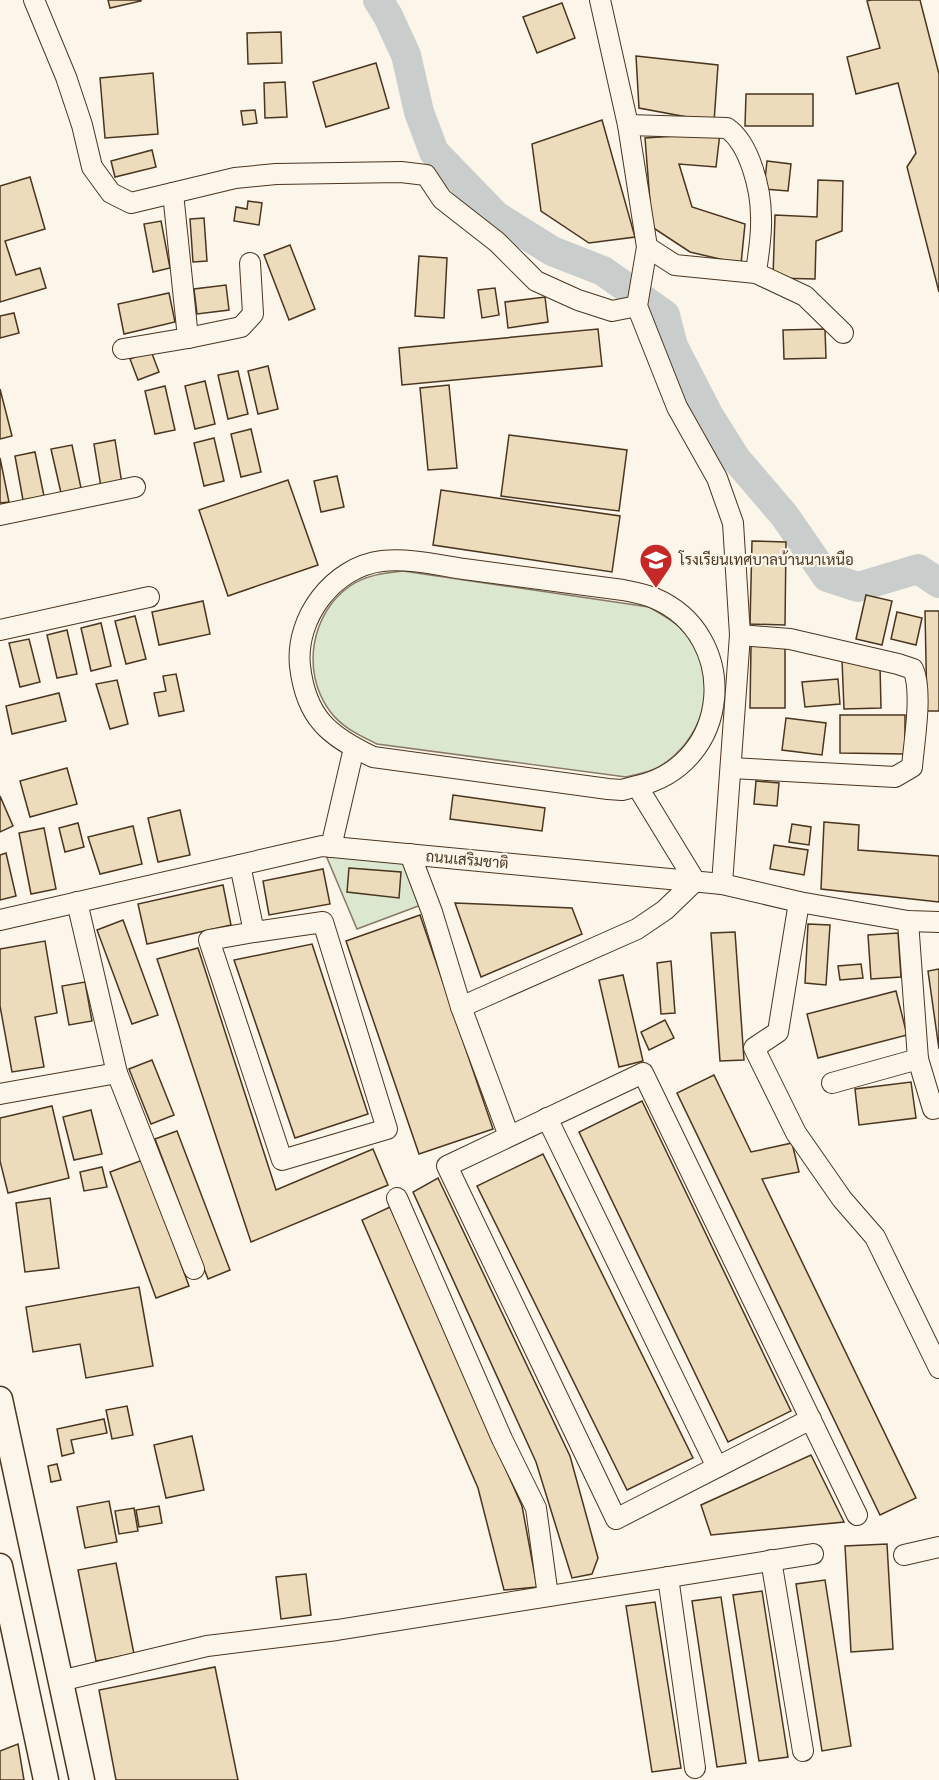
<svg xmlns="http://www.w3.org/2000/svg" width="939" height="1780" viewBox="0 0 939 1780" font-family="Figtree,Sarabun,sans-serif">
  <style>
    .green { fill: #dce7d0; stroke: #887966; stroke-width: 1.5 }
    .lines { fill: none; stroke-linecap: round; stroke-linejoin: round }
    .river { stroke: #c9cecd; stroke-width: 30 }
    .building { fill: #ecdcbc; stroke: #4a3520; stroke-width: 1.5 }
    .minor-casing { stroke: #4a3520; stroke-width: 22 }
    .major-casing { stroke: #4a3520; stroke-width: 27 }
    .minor { stroke: #fbf6e9; stroke-width: 20 }
    .major { stroke: #fbf6e9; stroke-width: 24 }
    .labels { text-anchor: middle; dominant-baseline: central; stroke-width: 4.5; stroke-linejoin: round; paint-order: stroke }
    .poi-label { font-size: 15px; fill: #4a3520; stroke: #fbf6e9; text-anchor: start }
    .street-label { font-size: 15px; fill: #4a3520; stroke: #fbf6e9 }
  </style>
  <rect width="100%" height="100%" fill="#fbf6e9"/>
  <g class="green">
    <path d="M403,571l246,36c16,9 32,18 43,34 29,45 9,102 -35,127 -9,5 -21,6 -31,9l-249,-33c-18,-9 -36,-17 -48,-34 -28,-39 -18,-97 21,-124 16,-11 34,-13 53,-15z"/>
    <polygon points="322,846 410,854 429,902 357,929"/>
  </g>
  <g class="lines">
    <polyline class="river" points="378,0 388,16 406,55 419,112 434,152 496,216 552,251 603,271 665,315 673,346 709,416 736,459 784,515 827,577 858,587 918,569 939,583"/>
  </g>
  <g class="building">
    <polygon points="108,0 141,0 141,1 110,8"/>
    <polygon points="871,0 920,0 939,74 939,292 907,167 916,153 898,83 856,94 847,57 880,48 867,1"/>
    <polygon points="562,3 575,38 537,53 523,17"/>
    <polygon points="281,32 282,63 248,64 247,33"/>
    <polygon points="636,56 718,65 714,122 639,108"/>
    <polygon points="376,63 389,108 326,127 313,82"/>
    <polygon points="153,73 158,134 105,138 100,78"/>
    <polygon points="285,82 287,117 265,118 264,83"/>
    <polygon points="746,94 813,94 813,126 745,126"/>
    <polygon points="255,110 257,123 243,125 241,111"/>
    <polygon points="602,120 635,237 589,243 541,211 532,144"/>
    <polygon points="720,133 716,167 679,164 692,207 745,224 741,264 690,252 652,227 645,138"/>
    <polygon points="152,150 156,167 115,177 111,161"/>
    <polygon points="767,161 791,164 788,191 764,189"/>
    <polygon points="30,177 45,229 5,241 16,275 40,268 46,288 0,302 0,186"/>
    <polygon points="818,180 843,181 842,231 816,241 815,279 773,278 775,215 817,217"/>
    <polygon points="248,201 262,203 259,225 234,221 236,207 247,209"/>
    <polygon points="204,218 207,261 193,262 190,219"/>
    <polygon points="161,221 170,268 153,272 144,224"/>
    <polygon points="290,245 315,309 289,320 264,255"/>
    <polygon points="419,256 447,258 444,318 415,316"/>
    <polygon points="226,285 229,310 197,314 194,289"/>
    <polygon points="495,288 499,315 482,318 478,290"/>
    <polygon points="169,293 175,322 124,334 118,304"/>
    <polygon points="545,297 548,322 508,328 505,302"/>
    <polygon points="14,313 19,333 0,338 0,316"/>
    <polygon points="598,329 602,366 402,385 399,348"/>
    <polygon points="825,329 826,358 784,359 783,330"/>
    <polygon points="151,351 159,372 138,380 130,359"/>
    <polygon points="268,366 278,409 258,414 248,371"/>
    <polygon points="238,371 248,414 228,419 218,375"/>
    <polygon points="205,381 215,424 195,429 185,386"/>
    <polygon points="449,385 457,468 428,470 420,388"/>
    <polygon points="165,386 175,430 155,434 145,391"/>
    <polygon points="0,389 12,436 0,439"/>
    <polygon points="251,429 261,472 241,477 231,434"/>
    <polygon points="509,435 627,450 619,511 501,496"/>
    <polygon points="214,438 224,481 204,486 194,443"/>
    <polygon points="115,440 122,484 101,487 94,444"/>
    <polygon points="72,445 81,488 61,493 51,449"/>
    <polygon points="35,452 44,496 23,500 15,456"/>
    <polygon points="0,458 9,502 0,503"/>
    <polygon points="337,476 344,507 321,512 314,481"/>
    <polygon points="288,480 318,565 228,596 199,510"/>
    <polygon points="441,490 620,516 612,572 433,545"/>
    <polygon points="752,541 786,542 785,625 750,624"/>
    <polygon points="866,595 892,601 882,645 856,639"/>
    <polygon points="203,601 210,634 159,645 152,612"/>
    <polygon points="925,611 939,611 939,711 927,711"/>
    <polygon points="897,612 922,618 916,645 891,639"/>
    <polygon points="135,616 146,659 126,664 115,621"/>
    <polygon points="101,623 111,666 91,671 81,628"/>
    <polygon points="67,630 77,674 57,678 47,635"/>
    <polygon points="29,639 40,682 20,687 9,643"/>
    <polygon points="751,646 785,646 785,708 750,708"/>
    <polygon points="842,660 880,666 881,708 844,709"/>
    <polygon points="176,674 184,711 159,716 154,693 166,691 163,676"/>
    <polygon points="838,679 840,704 805,707 802,682"/>
    <polygon points="117,680 128,724 110,729 96,684"/>
    <polygon points="59,693 66,721 12,734 6,706"/>
    <polygon points="840,715 905,715 905,754 840,753"/>
    <polygon points="786,718 826,723 822,755 782,750"/>
    <polygon points="67,768 77,804 30,817 20,781"/>
    <polygon points="756,781 779,783 777,806 754,804"/>
    <polygon points="453,795 545,808 542,831 450,819"/>
    <polygon points="0,796 13,826 0,832"/>
    <polygon points="180,810 190,855 158,862 148,818"/>
    <polygon points="824,822 859,825 858,850 939,856 939,902 821,889"/>
    <polygon points="78,823 84,847 65,852 59,828"/>
    <polygon points="792,824 811,827 809,845 789,842"/>
    <polygon points="133,826 142,864 100,874 88,837"/>
    <polygon points="44,828 56,889 31,894 19,833"/>
    <polygon points="774,845 808,850 804,875 770,869"/>
    <polygon points="6,853 16,896 0,900 0,855"/>
    <polygon points="349,868 401,872 399,898 347,892"/>
    <polygon points="323,869 330,904 269,915 263,881"/>
    <polygon points="223,885 231,925 147,944 138,904"/>
    <polygon points="455,903 572,908 582,934 481,977"/>
    <polygon points="420,915 493,1129 419,1154 346,941"/>
    <polygon points="123,920 158,1015 132,1024 97,930"/>
    <polygon points="808,924 830,925 826,985 805,983"/>
    <polygon points="735,932 744,1060 720,1061 711,933"/>
    <polygon points="898,933 901,977 871,979 868,935"/>
    <polygon points="45,941 57,1013 35,1017 44,1067 12,1072 0,1006 0,949"/>
    <polygon points="312,944 368,1114 295,1138 234,960"/>
    <polygon points="198,948 276,1190 373,1149 388,1185 251,1242 157,959"/>
    <polygon points="671,961 675,1013 661,1014 657,963"/>
    <polygon points="861,964 863,978 840,980 838,966"/>
    <polygon points="939,969 939,1049 928,971"/>
    <polygon points="623,975 643,1061 619,1067 599,980"/>
    <polygon points="85,982 92,1021 69,1025 62,986"/>
    <polygon points="896,991 907,1035 818,1058 807,1014"/>
    <polygon points="665,1020 674,1038 649,1050 641,1032"/>
    <polygon points="152,1060 174,1115 151,1124 129,1069"/>
    <polygon points="714,1075 751,1152 792,1143 799,1172 762,1179 916,1498 880,1515 677,1093"/>
    <polygon points="911,1082 916,1118 859,1125 855,1089"/>
    <polygon points="642,1101 791,1411 728,1442 579,1132"/>
    <polygon points="52,1106 69,1178 8,1193 0,1161 0,1118"/>
    <polygon points="91,1110 102,1154 74,1160 63,1117"/>
    <polygon points="177,1131 230,1270 208,1279 155,1139"/>
    <polygon points="543,1154 693,1458 627,1490 477,1186"/>
    <polygon points="143,1160 189,1286 156,1298 110,1172"/>
    <polygon points="102,1167 107,1187 84,1191 80,1172"/>
    <polygon points="438,1178 570,1456 598,1558 592,1574 572,1578 536,1462 413,1192"/>
    <polygon points="50,1198 59,1268 25,1272 16,1203"/>
    <polygon points="390,1207 522,1506 537,1587 504,1590 478,1488 362,1220"/>
    <polygon points="139,1287 153,1366 86,1378 80,1344 33,1352 26,1307"/>
    <polygon points="127,1406 133,1435 112,1439 106,1410"/>
    <polygon points="104,1419 107,1433 71,1440 74,1453 62,1456 57,1429"/>
    <polygon points="192,1436 204,1490 166,1498 154,1445"/>
    <polygon points="811,1455 844,1522 711,1535 701,1505"/>
    <polygon points="57,1464 61,1480 51,1482 48,1466"/>
    <polygon points="109,1501 117,1542 85,1548 77,1507"/>
    <polygon points="159,1506 162,1523 139,1527 136,1510"/>
    <polygon points="134,1508 138,1531 119,1534 115,1511"/>
    <polygon points="887,1544 893,1649 851,1652 845,1546"/>
    <polygon points="116,1563 134,1654 96,1661 78,1570"/>
    <polygon points="306,1574 311,1615 281,1619 276,1577"/>
    <polygon points="825,1580 851,1746 822,1751 796,1584"/>
    <polygon points="762,1591 788,1757 759,1761 733,1595"/>
    <polygon points="721,1597 746,1763 717,1767 692,1601"/>
    <polygon points="655,1602 681,1768 652,1772 626,1606"/>
    <polygon points="215,1667 238,1780 116,1780 99,1690"/>
    <polygon points="18,1744 24,1780 0,1780 0,1751"/>
  </g>
  <g class="lines">
    <defs>
      <g id="minor">
        <polyline points="34,0 66,77 82,125 92,167 111,193 131,203 235,178 276,174 401,172 426,175 442,199 497,242 536,281 578,300 612,311 637,306"/>
        <polyline points="600,0 628,125 647,247 637,306 677,407 717,478 733,523 740,635 722,884"/>
        <path d="M628,125l99,3c23,16 34,62 34,89 1,19 -3,38 -5,56"/>
        <polyline points="647,247 675,265 756,273 805,296 843,333"/>
        <polyline points="188,338 241,327 253,314 250,263"/>
        <polyline points="123,349 188,338 173,193"/>
        <polyline points="0,515 135,487"/>
        <polyline points="0,630 149,597"/>
        <path d="M731,768l164,9 17,-10c2,-25 11,-76 1,-98l-15,-5 -108,-25 -50,-4"/>
        <polyline points="331,847 354,748"/>
        <polyline points="410,854 432,912 461,1007 509,1136"/>
        <polyline points="240,865 254,932 323,922 387,1129 282,1160 209,940 254,932"/>
        <polyline points="77,902 117,1073"/>
        <polyline points="799,902 778,1032 754,1048 796,1133 842,1199 875,1237 939,1368"/>
        <polyline points="0,920 322,846 722,884 799,902 908,921 939,922"/>
        <path d="M461,1007l176,-78 28,-19 30,-29 -58,-95c95,-21 105,-151 17,-188 -10,-4 -21,-6 -31,-8 -53,-7 -106,-14 -159,-21 -26,-4 -55,-11 -82,-8 -49,6 -87,57 -82,105 6,52 29,70 73,91l235,32 14,1 15,-4"/>
        <polyline points="918,1059 933,1109 939,1107"/>
        <polyline points="832,1083 918,1059 908,921"/>
        <polyline points="0,1094 117,1073 194,1269"/>
        <polyline points="547,1118 717,1467"/>
        <polyline points="397,1198 502,1439 536,1508 548,1596"/>
        <polyline points="811,1419 616,1519 447,1166 643,1073 857,1515"/>
        <polyline points="904,1555 939,1547"/>
        <polyline points="771,1560 803,1751"/>
        <polyline points="668,1577 695,1768"/>
        <polyline points="60,1681 207,1646 337,1630 813,1554"/>
      </g>
      <g id="major">
        <polyline points="0,1399 82,1780"/>
        <polyline points="0,1566 46,1780"/>
      </g>
    </defs>
    <use href="#minor" class="minor-casing"/>
    <use href="#major" class="major-casing"/>
    <use href="#minor" class="minor"/>
    <use href="#major" class="major"/>
  </g>
  <defs>
    <symbol id="school-pin" viewBox="-11 -11 22 30"><path d="M0 17L-7.5 6A9.5 9.5 0 1 1 7.5 6Z" fill="#c62828" stroke="#fbf6e9"/><path d="M0-5L7-2L0 1L-7-2ZM-4 1L0 2.5L4 1V4Q0 6-4 4Z" fill="#fff"/></symbol>
  </defs>
  <g fill-rule="evenodd">
    <use href="#school-pin" x="637" y="541" width="38" height="52"/>
  </g>
  <g class="labels">
    <g class="poi-label">
      <text x="679" y="560">โรงเรียนเทศบาลบ้านนาเหนือ</text>
    </g>
    <g class="street-label">
      <text transform="translate(467 860) rotate(5)">ถนนเสริมชาติ</text>
    </g>
  </g>
</svg>
